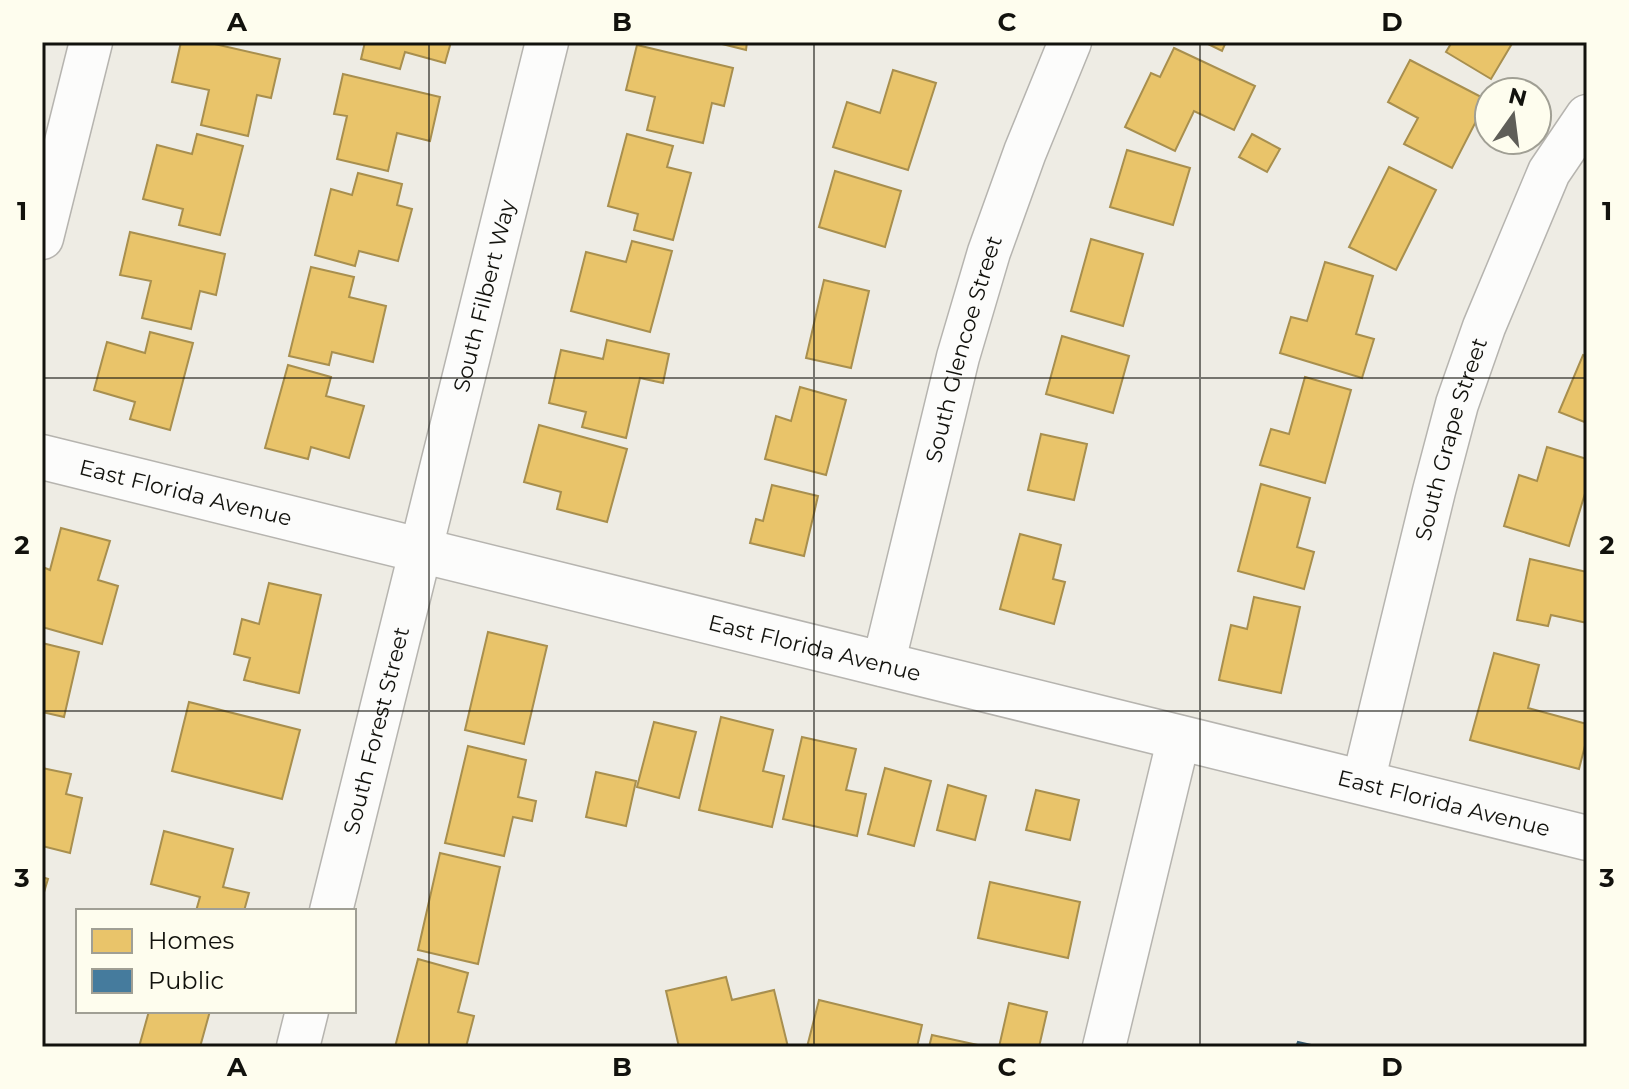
<svg xmlns="http://www.w3.org/2000/svg" width="1629" height="1089" viewBox="0 0 1629 1089" font-family="Montserrat,sans-serif">
  <style>
    .homes { fill: #e9c46a; stroke: #a88f4e; stroke-width: 2 }
    .public { fill: #457b9d; stroke: #365c72; stroke-width: 2 }
    .lines { fill: none; stroke-linecap: round; stroke-linejoin: round }
    .street-casing { stroke: #b6b4af; stroke-width: 45 }
    .secondary-casing { stroke: #b6b4af; stroke-width: 47 }
    .street { stroke: #fcfcfb; stroke-width: 42 }
    .secondary { stroke: #fcfcfb; stroke-width: 44 }
    .grid { fill: none; stroke: #12120d; stroke-width: 2; stroke-opacity: 0.55 }
    .labels { text-anchor: middle; dominant-baseline: central; stroke-width: 8; stroke-linejoin: round; paint-order: stroke }
    .street-label { font-size: 22px; fill: #12120d; stroke: #fefdee }
    .neatline { fill: none; stroke: #12120d; stroke-width: 3 }
    .grid-label { font-size: 26px; text-anchor: middle; font-weight: bold; fill: #12120d }
  </style>
  <rect width="100%" height="100%" fill="#eeece4"/>
  <g class="homes">
    <polygon points="181,42 206,42 280,59 271,98 257,95 248,136 201,125 209,90 172,82"/>
    <polygon points="365,42 451,42 445,63 405,52 400,69 361,59"/>
    <polygon points="714,42 747,42 746,50"/>
    <polygon points="1204,42 1226,42 1222,51"/>
    <polygon points="1452,42 1513,42 1491,79 1446,52"/>
    <polygon points="637,45 733,68 724,106 712,103 703,143 647,130 655,97 626,90"/>
    <polygon points="1174,48 1255,86 1234,130 1194,111 1175,151 1125,127 1151,73 1160,77"/>
    <polygon points="1410,60 1487,100 1452,168 1404,144 1418,118 1388,102"/>
    <polygon points="893,70 936,83 908,170 833,147 847,102 880,113"/>
    <polygon points="343,74 440,97 430,141 397,133 388,171 337,159 347,116 334,114"/>
    <polygon points="197,134 243,146 220,235 179,225 183,209 143,199 157,145 192,154"/>
    <polygon points="627,134 673,146 667,167 691,173 673,240 634,230 638,214 608,206"/>
    <polygon points="1252,134 1280,149 1267,172 1239,157"/>
    <polygon points="1127,150 1190,168 1173,225 1110,207"/>
    <polygon points="1389,167 1436,190 1396,270 1349,247"/>
    <polygon points="835,171 901,191 885,247 819,227"/>
    <polygon points="358,173 402,184 397,205 412,209 398,261 359,251 355,266 315,255 331,189 352,195"/>
    <polygon points="130,232 225,254 216,295 200,291 191,329 142,318 151,281 120,275"/>
    <polygon points="1091,239 1143,254 1123,326 1071,311"/>
    <polygon points="632,241 672,251 650,332 571,311 586,252 626,262"/>
    <polygon points="1325,262 1373,276 1356,334 1374,339 1362,378 1280,353 1291,317 1307,321"/>
    <polygon points="311,267 354,277 349,297 386,306 373,362 332,352 329,365 289,356"/>
    <polygon points="824,280 869,291 851,368 806,358"/>
    <polygon points="150,332 193,343 170,430 130,419 135,402 94,390 107,342 145,353"/>
    <polygon points="1062,336 1129,356 1113,413 1046,394"/>
    <polygon points="607,340 669,354 663,383 640,378 626,438 582,427 586,412 549,403 561,350 603,359"/>
    <polygon points="1583,355 1587,357 1587,423 1559,412"/>
    <polygon points="288,365 331,377 326,396 364,406 349,458 311,447 308,459 265,448"/>
    <polygon points="1305,377 1351,390 1325,483 1260,465 1271,429 1289,434"/>
    <polygon points="800,387 846,400 826,475 765,459 776,416 791,421"/>
    <polygon points="539,425 627,449 607,522 557,509 561,492 524,482"/>
    <polygon points="1041,434 1087,444 1074,500 1028,490"/>
    <polygon points="1547,447 1587,459 1587,487 1569,546 1504,526 1519,475 1537,481"/>
    <polygon points="1261,484 1310,498 1297,547 1314,552 1304,589 1238,571"/>
    <polygon points="772,485 818,496 804,556 750,543 756,519 763,521"/>
    <polygon points="61,528 110,541 98,580 118,586 102,644 42,627 42,570 43,567 50,570"/>
    <polygon points="1020,534 1061,545 1053,579 1065,582 1054,624 1000,609"/>
    <polygon points="1530,559 1587,572 1587,623 1551,615 1548,626 1517,620"/>
    <polygon points="269,583 321,595 299,693 244,680 250,658 234,654 242,619 259,624"/>
    <polygon points="1254,597 1300,607 1281,693 1219,680 1231,625 1247,629"/>
    <polygon points="488,632 547,646 524,744 465,730"/>
    <polygon points="42,643 79,652 64,717 42,712"/>
    <polygon points="1494,653 1539,665 1528,708 1587,724 1587,738 1579,769 1470,740"/>
    <polygon points="189,702 300,730 282,799 172,771"/>
    <polygon points="721,717 773,730 763,771 784,776 772,827 699,810"/>
    <polygon points="654,722 696,732 679,798 637,787"/>
    <polygon points="802,737 856,749 846,790 866,794 857,836 783,819"/>
    <polygon points="468,746 526,760 518,797 536,801 532,821 513,817 504,856 445,843"/>
    <polygon points="42,768 71,774 66,794 82,798 70,853 42,846"/>
    <polygon points="885,768 931,781 914,846 868,834"/>
    <polygon points="596,772 636,781 626,826 586,817"/>
    <polygon points="948,785 986,796 975,840 937,830"/>
    <polygon points="1036,790 1079,800 1070,840 1026,830"/>
    <polygon points="164,831 233,849 223,887 249,893 244,911 196,911 200,897 151,884"/>
    <polygon points="440,853 500,867 478,964 418,950"/>
    <polygon points="42,877 48,879 42,899"/>
    <polygon points="990,882 1080,902 1068,958 978,938"/>
    <polygon points="418,959 468,973 458,1012 474,1016 466,1047 395,1047"/>
    <polygon points="726,977 732,1000 774,990 788,1047 679,1047 666,991"/>
    <polygon points="819,1000 922,1025 917,1047 807,1047"/>
    <polygon points="1009,1003 1047,1012 1039,1047 999,1047"/>
    <polygon points="149,1011 210,1011 200,1047 139,1047"/>
    <polygon points="932,1035 987,1047 929,1047"/>
  </g>
  <polygon class="public" points="1298,1042 1320,1047 1296,1047"/>
  <g class="lines">
    <defs>
      <g id="street">
        <polyline points="42,238 91,42"/>
        <path id="s1" d="M883,665l75,-308 31,-105 36,-100 45,-110"/>
        <path id="s2" d="M1363,782l71,-291 23,-87 27,-77 65,-155 38,-56"/>
        <path id="s3" d="M331,911l216,-869"/>
        <polyline points="298,1047 307,1011"/>
        <polyline points="1104,1047 1179,737"/>
      </g>
      <g id="secondary">
        <path id="s4" d="M42,457l1545,381"/>
      </g>
    </defs>
    <use href="#street" class="street-casing"/>
    <use href="#secondary" class="secondary-casing"/>
    <use href="#street" class="street"/>
    <use href="#secondary" class="secondary"/>
  </g>
  <path class="grid" d="M429,42v1005M814,42v1005M1200,42v1005M42,378h1545M42,711h1545"/>
  <g class="labels">
    <g class="street-label">
      <text stroke="none"><textPath href="#s3" startOffset="634">South Filbert Way</textPath></text>
      <text stroke="none"><textPath href="#s1" startOffset="326">South Glencoe Street</textPath></text>
      <text stroke="none"><textPath href="#s2" startOffset="354">South Grape Street</textPath></text>
      <text stroke="none"><textPath href="#s4" startOffset="148">East Florida Avenue</textPath></text>
      <text stroke="none"><textPath href="#s4" startOffset="796">East Florida Avenue</textPath></text>
      <text stroke="none"><textPath href="#s3" startOffset="186">South Forest Street</textPath></text>
      <text stroke="none"><textPath href="#s4" startOffset="1444">East Florida Avenue</textPath></text>
    </g>
  </g>
  <rect width="1629" height="1089" fill="none" stroke="#fefdee" stroke-width="88"/>
  <rect x="76" y="909" width="280" height="104" fill="#fefdee" stroke="#a09f94" stroke-width="2"/>
  <rect x="92" y="929" width="40" height="24" fill="#e9c46a" stroke="#a09f94" stroke-width="2"/>
  <text x="148" y="949" font-size="24" fill="#12120d">Homes</text>
  <rect x="92" y="969" width="40" height="24" fill="#457b9d" stroke="#a09f94" stroke-width="2"/>
  <text x="148" y="989" font-size="24" fill="#12120d">Public</text>
  <g transform="translate(1513 116) rotate(14)"><circle r="38" fill="#fefdee" stroke="#a09f94" stroke-width="2"/>
  <path d="M0-6L14 30L0 20L-14 30Z" fill="#5f5e58"/>
  <text y="-12" font-size="22" font-weight="bold" text-anchor="middle" fill="#12120d">N</text>
  </g>
  <rect x="44" y="44" width="1541" height="1001" class="neatline"/>
  <g class="grid-label">
    <text x="237" y="31">A</text>
    <text x="622" y="31">B</text>
    <text x="1007" y="31">C</text>
    <text x="1392" y="31">D</text>
    <text x="22" y="220">1</text>
    <text x="1607" y="220">1</text>
    <text x="22" y="554">2</text>
    <text x="1607" y="554">2</text>
    <text x="22" y="887">3</text>
    <text x="1607" y="887">3</text>
    <text x="237" y="1076">A</text>
    <text x="622" y="1076">B</text>
    <text x="1007" y="1076">C</text>
    <text x="1392" y="1076">D</text>
  </g>
</svg>
